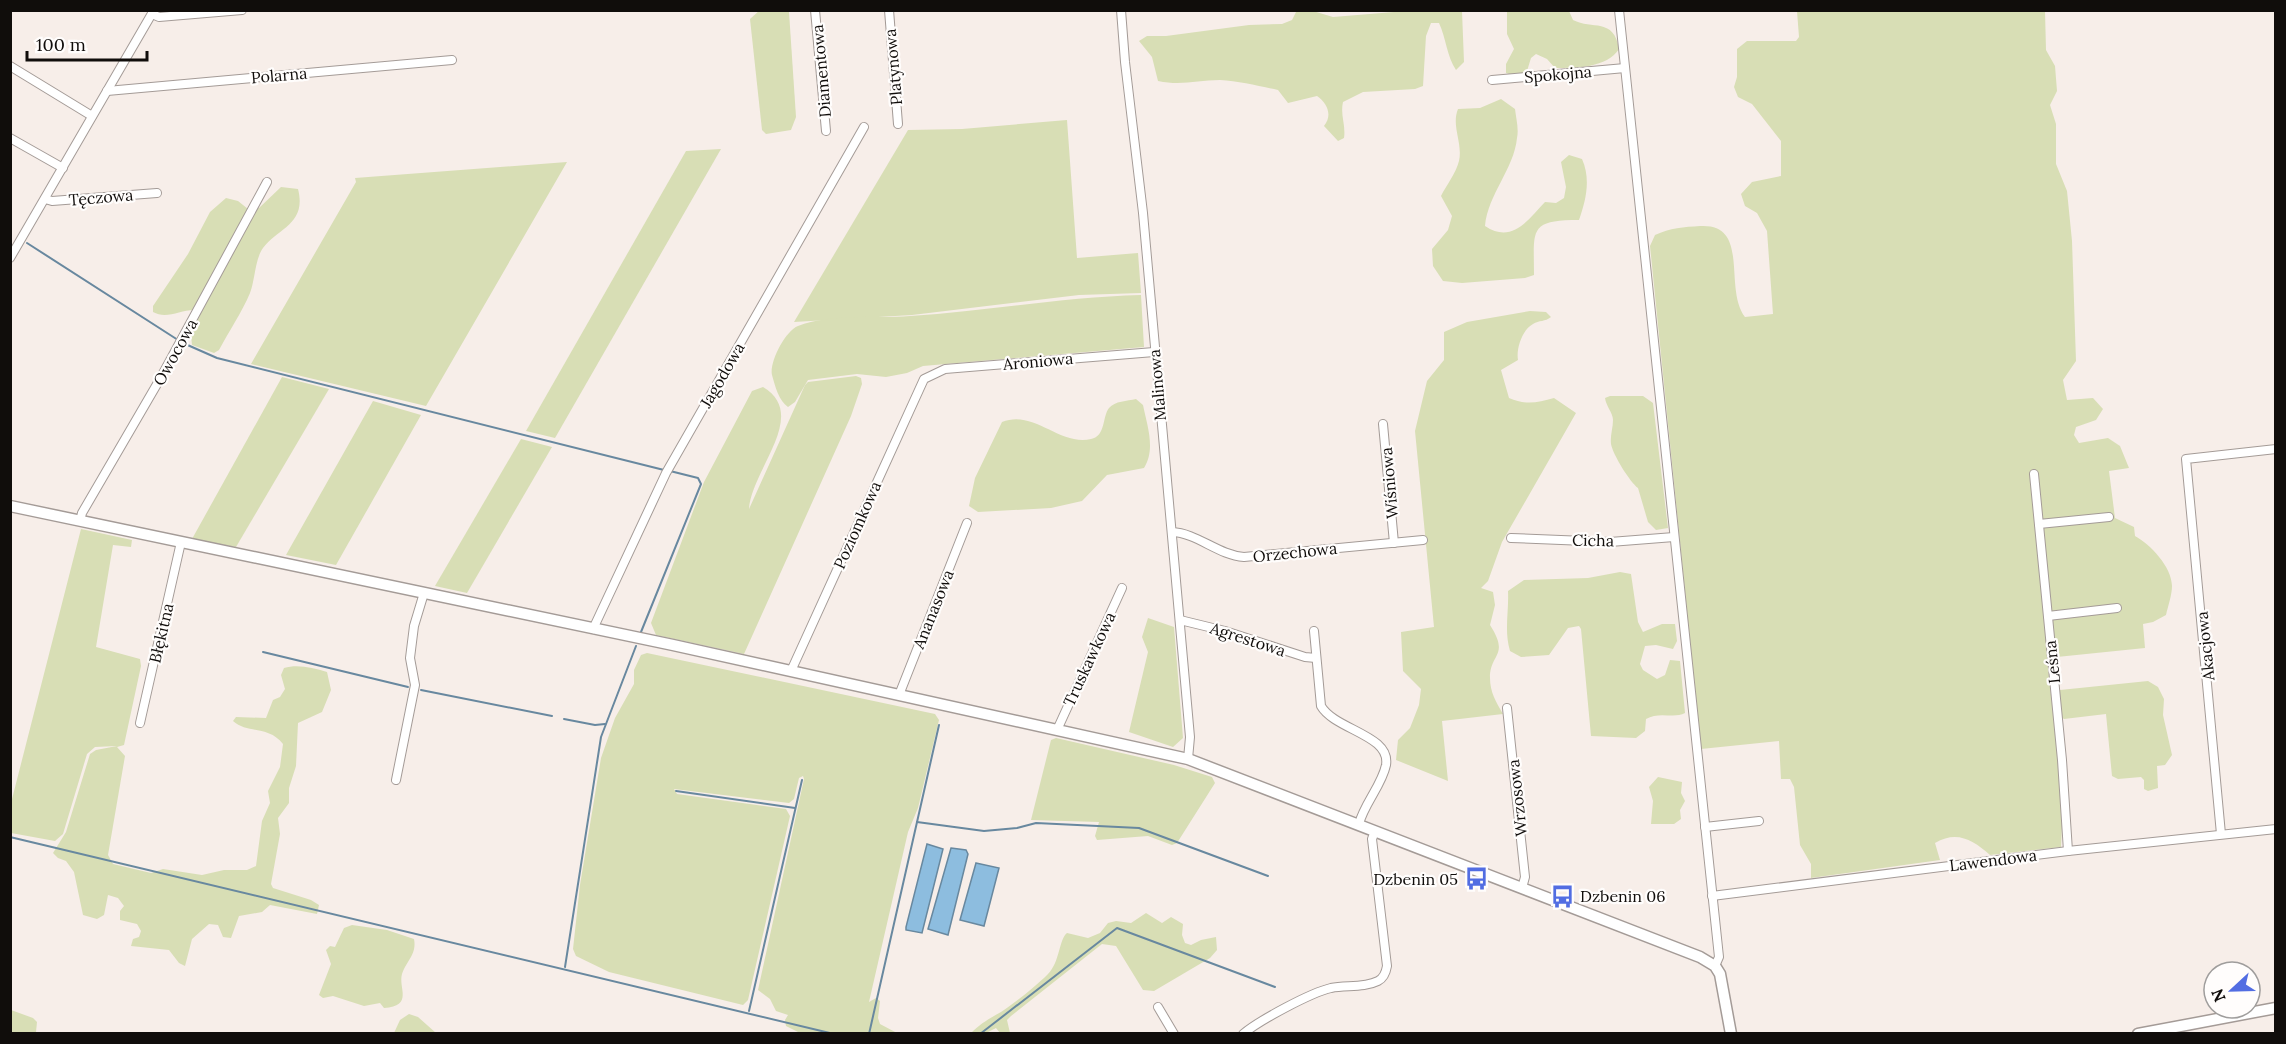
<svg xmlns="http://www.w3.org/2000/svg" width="2286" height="1044" viewBox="0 0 2286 1044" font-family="Lora,serif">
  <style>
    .green { fill: #d8deb5 }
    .water { fill: #8dbddf; stroke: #68889f; stroke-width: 1.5 }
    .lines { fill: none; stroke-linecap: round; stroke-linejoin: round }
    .stream { stroke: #68889f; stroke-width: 2 }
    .minor-casing { stroke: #a49b97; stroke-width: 10 }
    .tertiary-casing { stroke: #a49b97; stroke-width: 13 }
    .minor { stroke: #fff; stroke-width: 8 }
    .tertiary { stroke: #fff; stroke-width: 10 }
    .labels { text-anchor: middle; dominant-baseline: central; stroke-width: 4.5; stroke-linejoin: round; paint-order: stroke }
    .street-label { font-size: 16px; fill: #100d0b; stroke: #fffdfc }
    .poi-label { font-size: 16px; fill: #100d0b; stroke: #fffdfc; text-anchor: end }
  </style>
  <rect width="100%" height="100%" fill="#f7eee9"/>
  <g class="green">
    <polygon points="760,10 789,12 796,117 791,130 766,134 762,130 750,19"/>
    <path d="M1297,10l16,1 20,6 73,-6h56l2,51 -8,8c-9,-13 -10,-32 -17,-47h-8l-5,13 -3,50 -8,3 -52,3 -20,10c-3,13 3,23 1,36l-6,3 -14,-15c9,-11 3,-23 -7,-30l-29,7 -10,-13c-19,-4 -39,-9 -58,-10 -23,0 -38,6 -62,1l-6,-24 -13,-16 8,-5h19l83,-11 33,-1 10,-4z"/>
    <path d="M1507,11h62l4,9c19,10 41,-3 46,29 -12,19 -43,19 -64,19l-8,-9 -11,-5 -5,4 -4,13 -12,5 -9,-3v-9l8,-15 -7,-15z"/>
    <path d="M1797,11h248l1,39 9,16 2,25 -7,14 6,19v40l11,27 5,50 4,120 -13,19 4,20 26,-2 10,11 -7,11 -20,7 -2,8 5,8 29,-5 12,8 9,22 -20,3 6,47 19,9 1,9c15,8 37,31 37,50 0,9 -4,20 -6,29l-13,7 -10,2 2,24 -98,10 16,147 -2,42 -71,8c-17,-15 -33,-25 -55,-12l5,17 -129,18v-14l-11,-19 -6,-58 -4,-8h-9l-2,-38 -78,8 -51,-503 5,-11c15,-7 29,-8 45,-9 51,-3 23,62 45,91l28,-3 -6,-83 -10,-18 -12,-7 -4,-12 11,-12 29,-6v-35l-29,-37 -14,-7 -4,-10 3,-10v-28l10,-8h49l3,-4z"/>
    <path d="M1501,99l14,10c1,9 4,20 2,29 -3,31 -29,56 -32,88 27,18 43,-6 60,-24l11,1 8,-5 2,-11 -5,-25 8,-7 13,4c9,20 4,41 -3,61 -51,0 -45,10 -45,55l-9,3 -63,5 -19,-2 -10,-15 -1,-17 16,-19 4,-14 -11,-20c5,-10 15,-23 18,-35 4,-18 -8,-35 -1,-52l22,-1z"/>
    <polygon points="1067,120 1077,258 1138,253 1141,293 1079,295 912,315 794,322 908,130 962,129"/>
    <polygon points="721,149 555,438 526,431 686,151"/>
    <polygon points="567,162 426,406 251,364 356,182 355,178"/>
    <path d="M281,187l17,2c9,35 -20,39 -35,59 -8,11 -8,32 -13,45 -8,19 -21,38 -31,57l-5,3 -22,-8 -1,-10 8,-18 -3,-7c-15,-1 -29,10 -43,2v-6l35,-52 22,-42 16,-14 12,3 10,8 11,-1z"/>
    <path d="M1141,295l3,52 -221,19 -16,7 -21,4 -29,-3 -49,6 -13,22 -7,5c-9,-6 -13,-21 -16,-32 -3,-12 13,-44 26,-49 33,-13 77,-7 112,-10 78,-5 154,-19 231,-21z"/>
    <path d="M1530,311l16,1 5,5c-6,5 -12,3 -18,7 -11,6 -17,25 -15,36l-17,10 8,28c16,7 28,5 45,0l22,15 -74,129 -14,39 -7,7 12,4 2,13 -5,20c20,31 0,28 0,53 0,14 6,24 13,36l-61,7 6,60 -52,-21 2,-20 12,-12 9,-23 2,-16 -18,-18 -2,-39 33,-5 -19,-196 12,-50 17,-21v-28l23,-10z"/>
    <path d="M856,376l5,2 1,6 -11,32 -107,238 -88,-19 -5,-12 53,-141 48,-91 11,-4c47,28 -12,83 -14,122l56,-124 3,-3z"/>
    <polygon points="282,377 329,389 236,547 192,539"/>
    <path d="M1610,396h33l10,7 15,125 -12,2 -8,-8 -10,-34c-8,-6 -25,-33 -27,-44 -1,-8 2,-16 2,-24 0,-7 -7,-14 -8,-22z"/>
    <path d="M1136,399l7,6c4,20 13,44 1,63l-37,7 -25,26 -31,7 -73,4 -9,-6 6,-28 27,-56c32,-13 57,24 89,17 15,-3 11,-22 18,-31 6,-7 18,-7 27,-9z"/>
    <polygon points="373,401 421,415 336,565 286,555"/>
    <polygon points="521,439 552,447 467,593 435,586"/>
    <path d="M81,529l51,11 -1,7 -18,-2 -17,102 44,12 1,7 -17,79 -7,2 8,9 -17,99 5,9 38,9 12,-4 39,6 22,-5h23l9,-4 6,-45 8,-18 -2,-12 12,-24 3,-23c-15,-19 -36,-10 -50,-23l3,-4 30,1 7,-18 7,-3 5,-8 -4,-14 3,-7c14,-4 29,0 43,4l4,18 -9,22 -24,11 -2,43 -7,22v15l-11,15 2,16 -9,50 2,4 38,12 8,5 -2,9 -47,-9 -8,7 -23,4 -8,22 -8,-1 -5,-12 -9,-1 -17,15 -7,27 -6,-3 -10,-13 -38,-4 2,-7 6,-2 2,-6 -4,-7 -17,-4v-9l4,-5 -6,-8 -10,-3 -4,20 -7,4 -14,-4 -9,-43 -8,-11 -8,-3 -5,-5 13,-21 24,-78 6,-4 21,-4 -22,1 -8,7 -24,80 -8,7 -44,-8v-30z"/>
    <path d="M1620,572l11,2 7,48 5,10 19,-8h13l2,17 -4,8 -17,-4 -11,1 -5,18 3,6 14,9 8,-4 5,-15 10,1 5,52c-11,6 -26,-2 -39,6l-1,12 -9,7 -45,-2 -10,-107 -2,-3 -11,2 -19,27 -28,2 -11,-6c-6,-20 -1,-39 -2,-60l16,-11 64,-2z"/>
    <polygon points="1148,618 1174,627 1183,738 1173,747 1129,732 1148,652 1142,637"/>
    <polygon points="647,653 935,714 939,720 918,808 908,832 869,1002 876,998 880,1001 878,1018 880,1024 897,1033 798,1032 786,1026 785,1020 788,1015 776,1011 770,999 758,990 804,779 803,776 799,778 794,799 789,803 674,789 677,794 786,809 790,816 748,1000 743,1005 609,972 576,956 573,949 580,885 601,758 615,718 634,684 634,670 641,655"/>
    <polygon points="2148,681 2158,687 2164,699 2163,715 2172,755 2165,765 2157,766 2158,788 2148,791 2144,789 2144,780 2141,777 2118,779 2112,776 2106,714 2064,719 2060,716 2057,694 2060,690"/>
    <polygon points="1056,738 1174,765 1212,777 1215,783 1177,843 1172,845 1148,836 1097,840 1095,836 1099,822 1031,820 1051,740"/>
    <polygon points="1658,777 1682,782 1681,793 1685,801 1680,810 1681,819 1674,824 1651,824 1653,801 1649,787"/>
    <path d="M1146,913l16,10 9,-6 12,7 -1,11 3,8 6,2 10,-5 15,-3 1,13 -7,8 -56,33 -11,-1 -27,-44 -14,-2 -91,72 -4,4 3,13h-10l-4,-5 -10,5h-15c10,-10 18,-14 30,-21 15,-10 34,-25 47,-38 12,-12 11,-35 19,-41l21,5 12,-5 8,-10 8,-2 15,2z"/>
    <path d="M352,925l35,5 27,9c3,15 -7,21 -12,35 -4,14 12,32 -18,34l-4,-5 -16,3 -31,-10 -10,2 -4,-3 12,-31 -5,-14 4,-4 5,1 9,-19z"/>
    <polygon points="11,1010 33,1018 37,1022 36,1032 11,1033"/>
    <polygon points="409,1014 418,1017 436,1033 394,1033 400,1020"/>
  </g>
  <g class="water">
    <polygon points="927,844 943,849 922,933 906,930 906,927"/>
    <polygon points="951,848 966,850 968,854 948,935 928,929"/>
    <polygon points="976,863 999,868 984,926 960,920"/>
  </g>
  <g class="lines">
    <g class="stream">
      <polyline points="27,243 178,340"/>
      <polyline points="183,343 217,358 664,470"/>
      <polyline points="641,632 701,484 698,478 670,471"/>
      <polyline points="263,652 408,687"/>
      <polyline points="421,690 552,716"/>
      <polyline points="564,719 595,725 605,724"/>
      <polyline points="676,791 795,808"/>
      <polyline points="917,822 984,831 1017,828 1036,823 1139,828 1268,876"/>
      <polyline points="10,837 834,1034"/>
      <polyline points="565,967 601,737 636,646"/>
      <polyline points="749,1011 802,780"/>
      <polyline points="869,1034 939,725"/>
      <polyline points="980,1034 1117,928 1275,987"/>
    </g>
    <defs>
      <g id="minor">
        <polyline points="815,10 826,131"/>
        <polyline points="889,10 898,124"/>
        <polyline points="1121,10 1125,62 1143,213 1190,737 1188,759"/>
        <polyline points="1619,10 1719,957 1715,966"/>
        <polyline points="152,14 159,17 242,10"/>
        <polyline points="10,66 92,116"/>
        <polyline points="1492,80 1625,68"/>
        <polyline points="107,91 452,60"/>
        <polyline points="10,138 63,168"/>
        <polyline points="45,199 52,201 157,193"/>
        <polyline points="10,258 154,10"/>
        <polyline points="1383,424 1394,543"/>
        <polyline points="2034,474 2062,760 2068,851"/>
        <polyline points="80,521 82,513 160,379 267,182"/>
        <polyline points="2039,524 2109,517"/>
        <path d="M1172,532c25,1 46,23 72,25l179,-17"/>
        <polyline points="1511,538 1610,542 1674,537"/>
        <polyline points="2048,616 2117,608"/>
        <polyline points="1180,620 1225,631 1305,657 1316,658"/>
        <polyline points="593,629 666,473 864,127"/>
        <path d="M1314,631l7,75c14,24 70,29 65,59 -4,20 -22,39 -27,59"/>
        <polyline points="791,671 924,379 945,369 1154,352"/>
        <polyline points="899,695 967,523"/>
        <polyline points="1507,708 1525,877 1522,888"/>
        <polyline points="140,723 181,542"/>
        <polyline points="1057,730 1122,588"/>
        <polyline points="396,780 415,685 410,658 414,626 424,593"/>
        <polyline points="1705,827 1759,821"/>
        <polyline points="2221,834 2186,459 2276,449"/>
        <polyline points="1712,896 2068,851 2276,829"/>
        <polyline points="1158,1007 1174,1034"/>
        <path d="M1243,1034c17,-14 67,-41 88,-46 15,-3 33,0 47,-7 6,-3 8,-9 9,-15l-15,-127 3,-8"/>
      </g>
      <g id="tertiary">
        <polyline points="10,506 673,645 1188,759 1700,957 1715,966 1720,974 1731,1034"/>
        <polyline points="2138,1034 2276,1008"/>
      </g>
    </defs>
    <use href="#minor" class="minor-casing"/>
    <use href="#tertiary" class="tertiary-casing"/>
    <use href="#minor" class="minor"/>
    <use href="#tertiary" class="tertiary"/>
  </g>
  <defs>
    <symbol id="bus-bare" viewBox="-9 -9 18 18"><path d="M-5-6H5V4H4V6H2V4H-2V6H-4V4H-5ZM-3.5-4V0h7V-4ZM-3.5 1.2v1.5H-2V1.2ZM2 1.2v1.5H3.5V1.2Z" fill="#526de2" stroke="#fffdfc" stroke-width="2.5" paint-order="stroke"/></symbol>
  </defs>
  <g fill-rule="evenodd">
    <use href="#bus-bare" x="1460" y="862" width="33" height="33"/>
    <use href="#bus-bare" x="1546" y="880" width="33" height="33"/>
  </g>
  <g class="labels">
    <g class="street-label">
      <text transform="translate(893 67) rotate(-95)">Platynowa</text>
      <text transform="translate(821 71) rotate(-95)">Diamentowa</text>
      <text transform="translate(1558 74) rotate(-5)">Spokojna</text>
      <text transform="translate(279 75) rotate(-5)">Polarna</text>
      <text transform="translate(101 197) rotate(-5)">Tęczowa</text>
      <text transform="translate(175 352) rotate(-61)">Owocowa</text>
      <text transform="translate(1038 361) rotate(-5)">Aroniowa</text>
      <text transform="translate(722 375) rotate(-60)">Jagodowa</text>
      <text transform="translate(1157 385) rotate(-95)">Malinowa</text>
      <text transform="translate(1389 483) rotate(-95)">Wiśniowa</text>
      <text transform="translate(857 525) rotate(-66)">Poziomkowa</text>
      <text transform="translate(1593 540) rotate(1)">Cicha</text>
      <text transform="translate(1295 552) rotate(-6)">Orzechowa</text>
      <text transform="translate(933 609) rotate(-68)">Ananasowa</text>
      <text transform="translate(161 633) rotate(-77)">Błękitna</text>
      <text transform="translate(1248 639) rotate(18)">Agrestowa</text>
      <text transform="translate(2205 646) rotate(-96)">Akacjowa</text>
      <text transform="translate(1089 659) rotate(-65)">Truskawkowa</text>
      <text transform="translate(2052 662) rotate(-96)">Leśna</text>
      <text transform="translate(1517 798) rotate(-96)">Wrzosowa</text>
      <text transform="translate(1993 860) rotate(-7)">Lawendowa</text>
    </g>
    <g class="poi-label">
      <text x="1458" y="879">Dzbenin 05</text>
      <text x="1580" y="896" text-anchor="start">Dzbenin 06</text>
    </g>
  </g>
  <rect width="2286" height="1044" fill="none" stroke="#100d0b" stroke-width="24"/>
  <g transform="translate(2232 990) rotate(248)"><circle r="28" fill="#fffdfc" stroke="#9f9d9c" stroke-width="1.5"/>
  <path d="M0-4.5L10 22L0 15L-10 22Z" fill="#526de2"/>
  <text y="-9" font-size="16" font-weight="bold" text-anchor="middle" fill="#100d0b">N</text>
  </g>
  <path d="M27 51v9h120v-9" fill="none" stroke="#100d0b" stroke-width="3"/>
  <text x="36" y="51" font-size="18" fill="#100d0b" stroke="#fffdfc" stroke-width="4.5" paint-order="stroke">100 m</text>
</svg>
